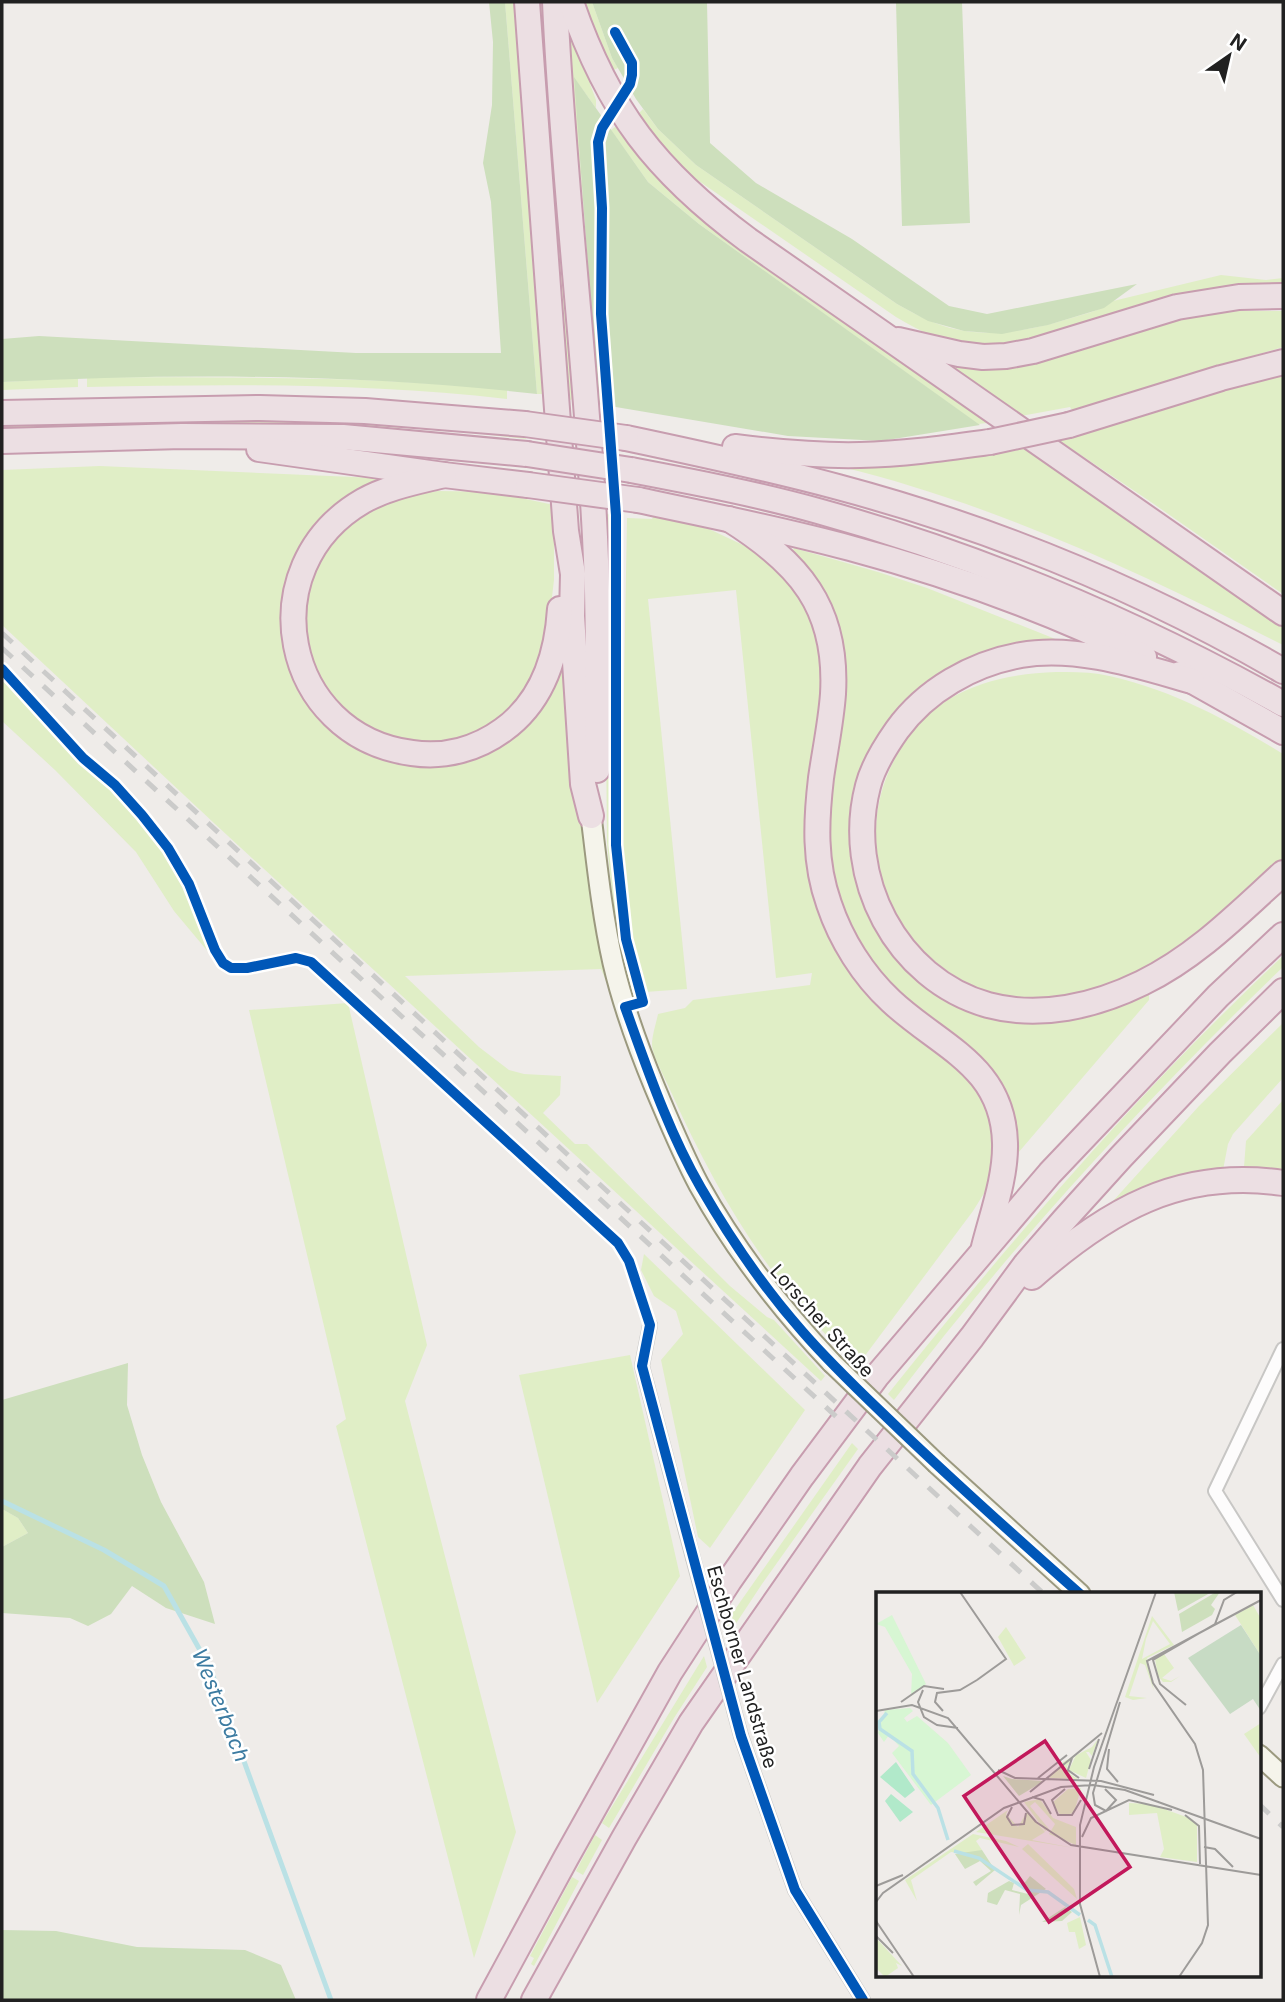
<svg xmlns="http://www.w3.org/2000/svg" width="1285" height="2002" viewBox="0 0 1285 2002" font-family="Inter,sans-serif">
  <style>
    .grass { fill: #e0eec6 }
    .forest { fill: #cddfbc }
    .lines { fill: none; stroke-linecap: round; stroke-linejoin: round }
    .stream { stroke: #bae1e5; stroke-width: 5 }
    .street-casing { stroke: #c8c7c5; stroke-width: 16 }
    .secondary-casing { stroke: #9b997f; stroke-width: 23 }
    .highway-casing { stroke: #c79daf; stroke-width: 28 }
    .street { stroke: #fdfcfc; stroke-width: 12 }
    .secondary { stroke: #f5f4eb; stroke-width: 19 }
    .highway { stroke: #ecdfe3; stroke-width: 24 }
    .rail { stroke: #cbcbca; stroke-width: 5; stroke-dasharray: 14 14; stroke-linecap: butt }
    .street-bridge-casing { stroke: #c8c7c5; stroke-width: 16; stroke-linecap: butt }
    .secondary-bridge-casing { stroke: #9b997f; stroke-width: 23; stroke-linecap: butt }
    .highway-bridge-casing { stroke: #c79daf; stroke-width: 28; stroke-linecap: butt }
    .street-bridge { stroke: #fdfcfc; stroke-width: 12 }
    .secondary-bridge { stroke: #f5f4eb; stroke-width: 19 }
    .highway-bridge { stroke: #ecdfe3; stroke-width: 24 }
    .cycleway-casing { stroke: #fff; stroke-width: 15 }
    .cycleway { stroke: #0057b8; stroke-width: 10 }
    .labels { text-anchor: middle; dominant-baseline: central; stroke-width: 5; stroke-linejoin: round; paint-order: stroke }
    .street-label { font-size: 19px; fill: #212121; stroke: #fff }
    .water-label { font-size: 21px; font-style: italic; fill: #3c7ba1; stroke: #fff }
    .inset-river { fill: none; stroke: #bae1e5; stroke-width: 3.5 }
    .inset-road { fill: none; stroke: #9d9b99; stroke-width: 2 }
    .view { fill: #c2185b; fill-opacity: 0.15; stroke: #c2185b; stroke-width: 3.5 }
    .inset-edge { fill: none; stroke: #212121; stroke-width: 3.5 }
  </style>
  <rect width="100%" height="100%" fill="#efece9"/>
  <g class="grass">
    <polygon points="505,2 517,2 548,394 537,394"/>
    <polygon points="537,2 545,2 576,399 569,400"/>
    <polygon points="585,2 592,2 612,58 618,68 611,71 595,37"/>
    <polygon points="566,4 593,82 590,84 596,100 596,108 575,79 584,218 577,163"/>
    <path d="M643,109l15,20 38,36 201,139c10,5 19,11 29,15 46,22 96,14 142,0 16,-5 32,-8 45,-18l108,-26 45,5 17,-2v7c-44,0 -89,4 -132,16 -69,19 -145,61 -217,35 -14,-5 -26,-12 -38,-19l-200,-138 -34,-30 -25,-34z"/>
    <polygon points="619,124 996,422 978,424 699,224 648,182 611,130"/>
    <polygon points="1223,308 1242,311 1283,311 1283,347 1072,410 1070,407 1021,416 940,358 1115,332"/>
    <polygon points="1283,371 1283,594 1151,502 1060,441"/>
    <path d="M87,377c140,1 281,-2 420,13v9c-140,-16 -279,-15 -420,-12z"/>
    <polygon points="78,378 78,387 2,390 2,382"/>
    <polygon points="294,418 525,432 526,439 457,431 351,425 197,423 90,427 90,421"/>
    <polygon points="78,421 78,427 2,429 2,423"/>
    <path d="M1031,447l252,175v23c-141,-72 -286,-140 -441,-178l143,-15 2,4z"/>
    <path d="M100,466l277,12 -2,7c-27,12 -54,28 -71,54 -35,54 -28,138 18,183 16,16 39,28 60,35 27,8 57,3 85,2l101,-108 14,174 9,83 23,92 -13,-31 -196,7 74,71 30,23 15,4 37,2 -1,19 -17,18 32,31h12l143,142 37,31 7,3 51,56 -4,5 -606,-557 -213,-199v-155z"/>
    <polygon points="438,491 505,492 507,495 554,505 554,580 545,657 512,710 472,736 452,742 399,743 338,710 307,662 303,596 332,536 382,503 408,495"/>
    <path d="M604,513l8,2 -2,313c3,55 11,107 23,160l-3,1c-12,-49 -19,-97 -23,-147z"/>
    <path d="M654,515l55,14 51,24 31,29 21,35 12,47 -9,235 137,159 38,48 5,42 -7,39 -15,24 -115,154c-83,-72 -141,-171 -186,-271 -4,-10 -20,-39 -20,-49 0,-10 4,-21 6,-31l27,-6 8,-8 117,-15 2,-12 -36,5 -40,-388 -88,9 39,390 -42,3 -15,-57 -9,-86 6,-331 25,1z"/>
    <polygon points="794,548 878,572 927,588 1083,650 1036,648 886,730 859,884 968,1008 1147,992 1149,994 1149,1000 1018,1153 1012,1148 1011,1124 897,995 851,936 825,851 840,704 791,554"/>
    <path d="M1056,672c14,0 29,0 43,2 66,12 127,45 184,80v110c-44,35 -86,72 -135,101 -15,8 -31,18 -47,23 -27,8 -56,13 -84,10 -106,-15 -170,-130 -128,-227 13,-30 33,-55 60,-72 32,-19 71,-26 107,-27z"/>
    <polygon points="2,678 128,805 182,878 220,966 174,911 136,852 55,770 2,721"/>
    <path d="M1283,956v11c-140,135 -271,278 -389,433l-6,-6c123,-154 251,-303 395,-438z"/>
    <polygon points="348,1003 427,1345 405,1401 516,1832 474,1958 336,1426 346,1419 249,1010"/>
    <polygon points="1283,1023 1283,1078 1233,1134 1228,1144 1223,1170 1104,1211 1199,1106"/>
    <polygon points="1283,1100 1283,1175 1246,1171 1244,1167 1246,1141"/>
    <polygon points="644,1254 805,1410 710,1548 698,1537 661,1360 683,1334 676,1311 654,1296 641,1270"/>
    <polygon points="630,1355 680,1576 597,1703 519,1375"/>
    <polygon points="852,1443 858,1449 762,1584 727,1637 724,1625"/>
    <polygon points="2,1509 18,1518 28,1533 2,1547"/>
    <polygon points="704,1656 707,1667 674,1718 609,1828 602,1823"/>
    <polygon points="595,1835 602,1840 583,1875 576,1871"/>
    <polygon points="572,1877 579,1881 534,1966 531,1964 534,1958 530,1956"/>
  </g>
  <g class="forest">
    <path d="M489,2h16l32,392c-177,-20 -357,-21 -535,-12v-43l37,-3 317,17h145l-10,-151 -8,-39 9,-58 1,-63z"/>
    <polygon points="592,2 707,2 710,143 756,183 852,239 949,306 987,314 1137,284 1104,308 1048,325 1002,334 964,331 928,321 897,304 696,165 658,129 636,99 612,58"/>
    <polygon points="896,2 962,2 970,223 902,226"/>
    <polygon points="574,77 648,182 699,224 980,425 881,441 788,436 598,404"/>
    <polygon points="128,1363 127,1405 142,1455 161,1502 204,1582 215,1624 166,1608 132,1586 111,1614 88,1626 70,1618 2,1613 2,1547 28,1533 18,1518 2,1509 2,1400"/>
    <polygon points="2,1930 56,1931 137,1947 245,1950 281,1965 296,2000 2,2000"/>
  </g>
  <g class="lines">
    <polyline class="stream" points="2,1501 104,1550 164,1586 210,1668 331,2000"/>
    <defs>
      <g id="street">
        <polyline points="650,1325 642,1366 693,1558"/>
        <polyline points="1283,1349 1215,1491 1283,1600"/>
        <polyline points="1259,1708 1283,1664"/>
        <polyline points="741,1736 795,1890 863,2000"/>
      </g>
      <g id="secondary">
        <path d="M591,816c6,49 11,98 22,147 10,43 25,84 42,125 14,33 27,65 44,97 36,65 82,124 133,178"/>
        <polyline points="937,1464 1080,1594"/>
        <polyline points="1259,1755 1283,1777"/>
      </g>
      <g id="highway">
        <polyline points="527,2 566,531 573,574 572,616 583,784 591,816"/>
        <path d="M555,2c8,178 31,356 40,535 4,78 3,155 2,233"/>
        <path d="M571,2c37,108 85,170 177,238l535,373"/>
        <polyline points="898,340 959,354 983,357 1006,356 1033,351 1177,307 1239,297 1283,296"/>
        <polyline points="2,413 260,408 365,411 525,424"/>
        <polyline points="1069,425 1221,378 1283,362"/>
        <path d="M626,438c71,15 142,30 212,49 154,41 307,104 445,184"/>
        <polyline points="2,441 182,436 343,437 527,454"/>
        <path d="M735,447c41,5 83,9 125,8 44,-1 86,-7 130,-13"/>
        <polyline points="259,449 444,475 528,485"/>
        <path d="M631,470c63,12 126,24 187,41 163,45 318,111 465,193"/>
        <path d="M444,475c-28,7 -56,12 -81,26 -114,66 -81,235 49,252 33,5 65,-4 91,-23 39,-28 54,-74 57,-121"/>
        <path d="M638,500c71,15 142,29 212,48 101,27 200,63 294,109"/>
        <path d="M729,519c70,44 109,88 104,175 -2,28 -8,56 -12,84 -5,43 -7,84 8,126 12,36 34,71 62,97 49,46 112,64 114,142 1,34 -13,72 -21,104"/>
        <polyline points="1180,674 1283,732"/>
        <path d="M1192,681c-53,-15 -116,-36 -171,-26 -49,9 -95,35 -124,75 -12,17 -24,36 -29,56 -24,91 28,193 120,219 52,14 107,1 154,-22 54,-26 97,-70 141,-110"/>
        <path d="M1032,1277c75,-66 147,-109 251,-94"/>
        <polyline points="489,2000 566,1858 670,1672 729,1581 802,1476 876,1377 1050,1173 1218,996 1283,935"/>
        <polyline points="534,2000 624,1838 691,1723 870,1466 972,1337 1025,1265 1064,1220 1121,1157 1220,1053 1283,991"/>
      </g>
    </defs>
    <use href="#street" class="street-casing"/>
    <use href="#secondary" class="secondary-casing"/>
    <use href="#highway" class="highway-casing"/>
    <use href="#street" class="street"/>
    <use href="#secondary" class="secondary"/>
    <use href="#highway" class="highway"/>
    <g class="rail">
      <polyline points="2,633 1044,1594"/>
      <polyline points="2,648 842,1422"/>
      <polyline points="1259,1804 1283,1827"/>
    </g>
    <defs>
      <polyline id="street-bridge" points="693,1558 741,1736"/>
      <polyline id="secondary-bridge" points="832,1363 937,1464"/>
      <g id="highway-bridge">
        <polyline points="525,424 626,438"/>
        <polyline points="990,442 1069,425"/>
        <polyline points="527,454 631,470"/>
        <polyline points="528,485 638,500"/>
      </g>
    </defs>
    <use href="#street-bridge" class="street-bridge-casing"/>
    <use href="#secondary-bridge" class="secondary-bridge-casing"/>
    <use href="#highway-bridge" class="highway-bridge-casing"/>
    <use href="#street-bridge" class="street-bridge"/>
    <use href="#secondary-bridge" class="secondary-bridge"/>
    <use href="#highway-bridge" class="highway-bridge"/>
    <defs>
      <g id="cycleway">
        <path d="M615,32l17,31v12l-2,9 -28,44 -4,14 4,66 -1,106 15,201v330l10,94 17,63 -18,5c22,61 43,124 76,181 29,50 62,99 101,143 31,36 67,69 101,102 58,55 117,108 177,161"/>
        <polyline points="2,669 83,758 115,785 142,815 168,848 189,884 215,950 223,963 231,968 247,968 296,958 311,962 618,1243 629,1261 650,1325 642,1366 741,1736 795,1890 863,2000"/>
      </g>
    </defs>
    <use href="#cycleway" class="cycleway-casing"/>
    <use href="#cycleway" class="cycleway"/>
  </g>
  <g class="labels">
    <g class="street-label">
      <text transform="translate(822 1321) rotate(48)">Lorscher Straße</text>
      <text transform="translate(742 1667) rotate(74)">Eschborner Landstraße</text>
    </g>
    <g class="water-label">
      <text transform="translate(221 1705) rotate(68)">Westerbach</text>
    </g>
  </g>
  <g transform="translate(876 1592)">
    <rect width="385" height="385" fill="#efece9"/>
    <path d="M377,13l8,14v37l-26,-41zM276,24l22,29 -27,13 7,33 -9,-26 -5,-2 -11,33 18,2 -14,2 -8,-3zM277,29l17,23 -28,15 4,-20zM130,35l20,31 -12,8 -16,-29zM288,62l10,14 -12,10 9,3 9,-5 -9,6h-8l-5,-6 -3,-17zM385,131v35l-17,-24zM222,147l-6,17 -3,-4h-3l5,8 -5,18 -17,-8 7,-15 -9,11 3,8 8,5 -29,-1 14,-16 29,-15zM205,196l-7,25 -13,3 -9,-13 16,-14zM164,207l13,19 23,9v18l-27,-11 6,-10 -20,-22 -5,4 19,23 -4,2 -21,-29zM253,211l21,1 42,15 5,6v37l-37,-5 4,-8 -7,-36 -28,2zM132,218l-2,4 12,13 9,-15 18,20 -13,8 42,8 -98,-16zM97,242l33,7 13,6 -39,-9 -4,3 6,9 -8,4 -23,-2 -40,28 6,21 -12,-21zM152,252l46,45 3,10 -55,-50zM204,325l6,28 -7,4 -4,-17h-6l-2,-9zM0,346l26,28 -6,-3 2,5 -13,9 -9,-9z" fill="#e0eec6" fill-rule="evenodd"/>
    <path d="M298,0h35l1,1 -32,18zM340,0h4l-9,13 4,4 -3,6 -30,17 -3,-18zM127,184l9,3 32,2 -25,15zM106,258l13,20 -19,16 -3,-4 18,-11 -11,-10 -15,8 -10,-15zM154,284l16,13 -25,16 -2,10 1,-21 -15,-4 -8,15 -10,-3 1,-9 21,-12 5,2 -2,7 16,4 2,-3 -8,-5zM189,315l7,5 -10,9 -20,1z" fill="#cddfbc"/>
    <path d="M365,33l20,31v55l-8,-12 -23,15 -42,-56z" fill="#c7dbc4"/>
    <path d="M16,23l34,69 -15,12 1,-22 -27,-47 -9,-3zM34,116l3,3 -9,7 3,4 10,-6 31,27 23,32 -40,30 -39,-52 7,-7 -10,-11 -5,7 -6,-9 7,-23z" fill="#d7f6d3"/>
    <path d="M20,170l19,28 -10,8 -25,-21zM15,202l22,18 -13,10 -15,-21z" fill="#b1e9ca"/>
    <path class="inset-river" d="M11,121l-8,9 1,7 32,22 1,23 25,34 10,32M78,259l25,7 48,32 21,2 32,23M212,328l7,5 17,52"/>
    <path class="inset-road" d="M84,0l46,67 -29,21M47,98l-5,12 6,15 13,8 21,3M25,110l23,-16 20,3M310,113l-26,-21 -7,-24 62,-36 9,-24 13,-8M0,119l36,-6 36,13 88,104M67,119l-8,-9 2,-9 23,-3 17,-10M233,157l-2,20 11,13M196,166l-4,12 11,8M213,177l10,-30M122,178l17,8 86,3 53,14M162,186l29,-23M189,197l-13,11 6,15h14l9,-15M229,197l11,11 -10,11 -11,-6 -2,-12 27,-91M154,200l72,-59M156,205l11,3 8,14M136,215l-5,10 5,8 12,-1 2,-11M309,223l14,11 1,38M160,230l35,23 190,30M206,245l9,-19 38,-18 43,10M328,255l11,2 18,18M0,294l27,-11M0,310l7,-9 121,-85 57,-21 32,-2 32,5 136,49M0,329l38,56M0,344l17,17M224,385l-20,-73v-79l14,-58 62,-175M303,385l23,-34 6,-18 -5,-155 -8,-26 -42,-61 -6,-22 114,-61"/>
    <path class="view" d="M169,149l85,126 -81,55 -85,-126z"/>
    <rect width="385" height="385" class="inset-edge"/>
  </g>
  <rect width="1285" height="2002" fill="none" stroke="#212121" stroke-width="7"/>
  <g transform="translate(1229 56) rotate(34)" stroke="#ffffff" stroke-width="5" paint-order="stroke">
  <path d="M0-5L12 26L0 18L-12 26Z" fill="#212121"/>
  <text y="-10" font-size="19" font-weight="bold" text-anchor="middle" fill="#212121">N</text>
  </g>
</svg>
